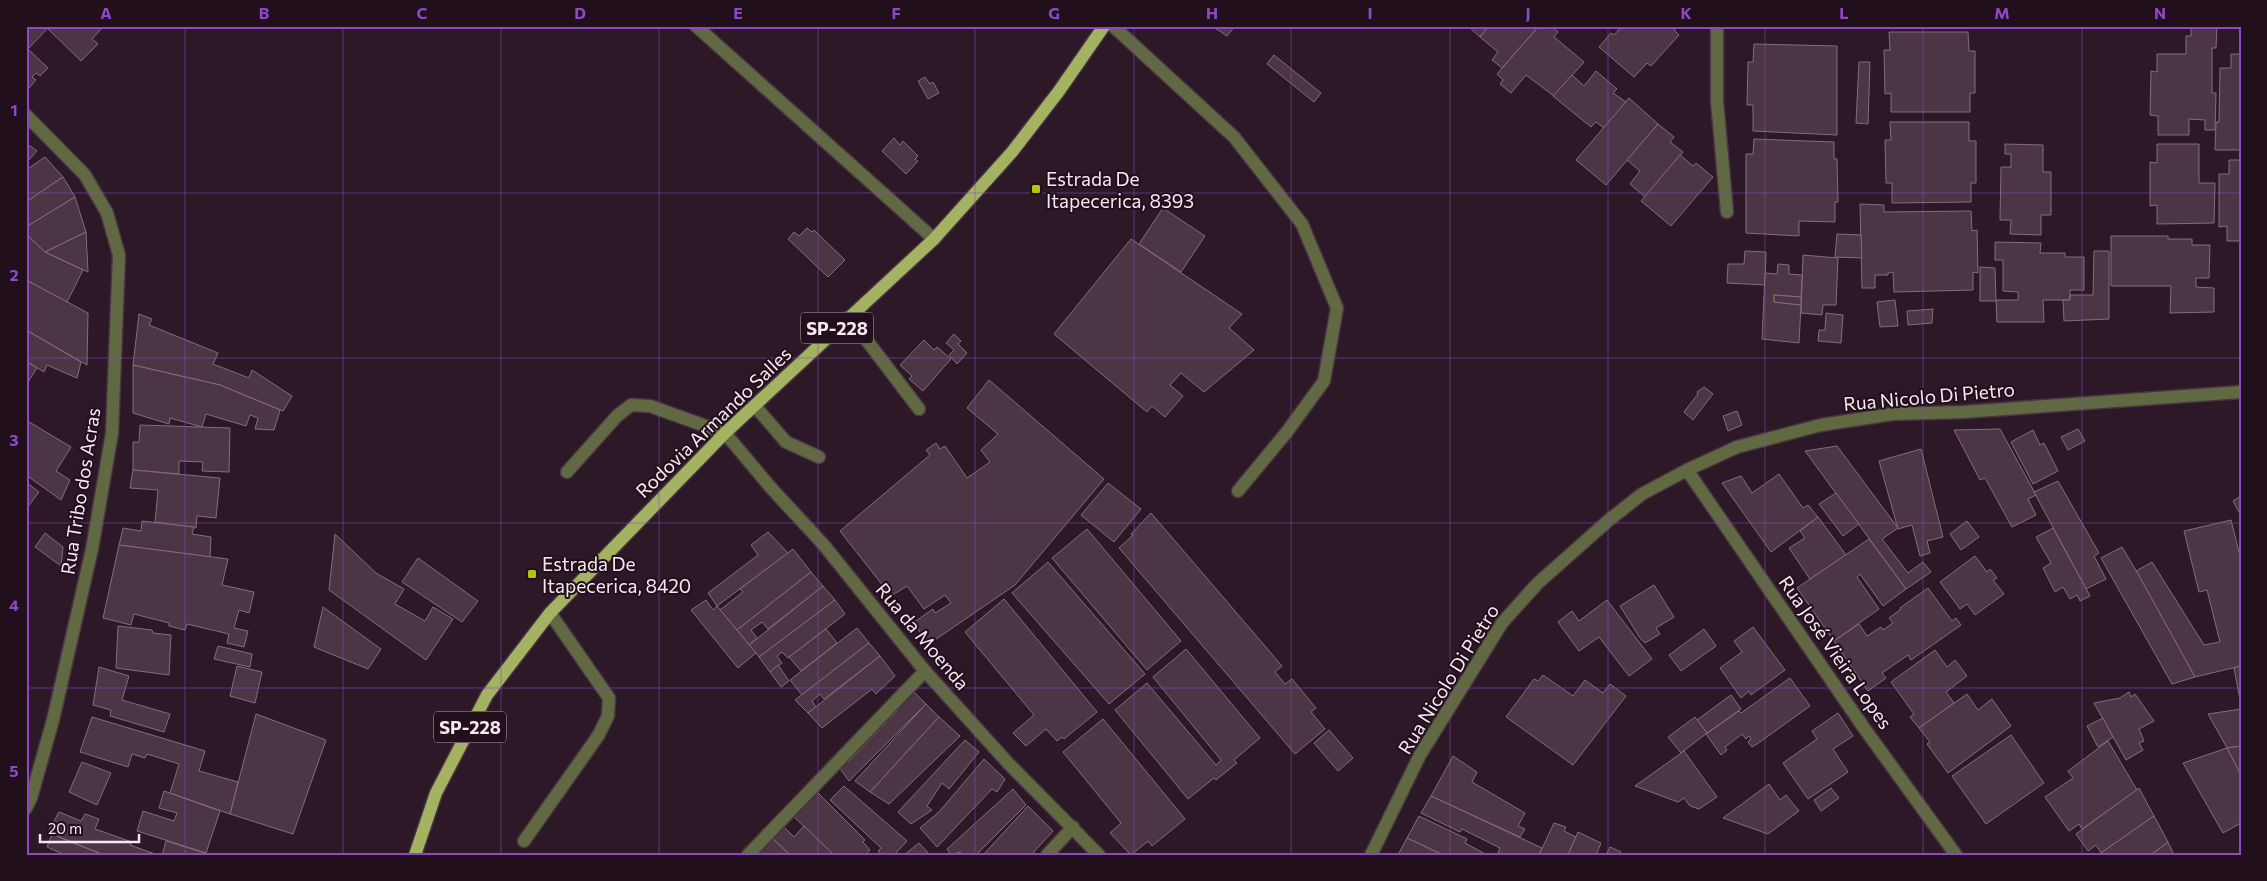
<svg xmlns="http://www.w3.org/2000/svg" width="2267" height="881" viewBox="0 0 2267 881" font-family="Commissioner,sans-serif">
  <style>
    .building { fill: #4c3645; stroke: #856c7d }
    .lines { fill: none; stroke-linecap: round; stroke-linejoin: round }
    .minor-casing { stroke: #483542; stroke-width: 15 }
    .major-casing { stroke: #483542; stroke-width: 15 }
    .minor { stroke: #616943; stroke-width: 12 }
    .major { stroke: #a3b362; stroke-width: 12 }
    .grid { fill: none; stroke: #8d48c6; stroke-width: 1; stroke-opacity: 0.55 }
    .poi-dot { fill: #adc60e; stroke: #220f1c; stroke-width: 2 }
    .labels { text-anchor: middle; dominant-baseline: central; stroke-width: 4; stroke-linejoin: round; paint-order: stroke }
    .shield { fill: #220f1c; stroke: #b6a7b1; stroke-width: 1 }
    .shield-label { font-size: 18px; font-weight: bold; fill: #f6e8f1 }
    .poi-label { font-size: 19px; fill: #f6e8f1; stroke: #220f1c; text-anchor: start }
    .street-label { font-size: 19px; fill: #f6e8f1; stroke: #220f1c }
    .neatline { fill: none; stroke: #8d48c6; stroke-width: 2 }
    .grid-label { font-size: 16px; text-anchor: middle; font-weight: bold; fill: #8d48c6 }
  </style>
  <rect width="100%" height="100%" fill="#2c1826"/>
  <g class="building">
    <polygon points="26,26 50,26 26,51"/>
    <polygon points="50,26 104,26 92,39 98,44 81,61 48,29"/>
    <polygon points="1212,26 1235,26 1227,36"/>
    <polygon points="1468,26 1489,26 1480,37"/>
    <polygon points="1489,26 1539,26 1502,68 1492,60 1498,52 1480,37"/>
    <polygon points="1539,26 1552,26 1558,32 1554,37 1584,62 1554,96 1526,75 1511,93 1500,84 1503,80 1497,74"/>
    <polygon points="1622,26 1678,26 1674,30 1679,35 1651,66 1647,63 1634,77 1599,47 1611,33 1614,35"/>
    <polygon points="2191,26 2217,26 2216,48 2212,48 2212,93 2216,93 2215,130 2205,130 2205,120 2189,119 2189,135 2158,135 2158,116 2150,115 2151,71 2157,72 2157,54 2186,54 2186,36 2191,36"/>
    <polygon points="1889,32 1968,32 1969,51 1975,51 1975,93 1970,93 1970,112 1891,112 1891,93 1885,94 1884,50 1890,50"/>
    <polygon points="1754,44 1837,46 1837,135 1753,131 1753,105 1747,105 1748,62 1753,62"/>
    <polygon points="28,49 48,68 40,76 36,73 32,77 36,80 29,88 26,86 26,51"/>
    <polygon points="2231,54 2241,54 2240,148 2239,150 2215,150 2216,122 2219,122 2220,68 2231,68"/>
    <polygon points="1274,55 1321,93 1314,102 1267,64"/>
    <polygon points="1859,62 1870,62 1868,124 1856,123"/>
    <polygon points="1596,71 1617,89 1613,93 1626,102 1604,128 1596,122 1591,127 1553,96 1572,75 1584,86"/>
    <polygon points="925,77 930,84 933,82 939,93 928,99 918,81"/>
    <polygon points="1629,98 1658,124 1606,185 1576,160"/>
    <polygon points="1890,122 1969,122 1969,141 1976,141 1976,183 1971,183 1971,202 1892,203 1892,183 1886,183 1885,140 1891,140"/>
    <polygon points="1658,124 1674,137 1670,142 1683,152 1645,197 1630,184 1640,171 1627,160"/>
    <polygon points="894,138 900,145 903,141 918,156 915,159 918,161 906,174 882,151"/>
    <polygon points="1754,139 1834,142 1834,159 1837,159 1838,202 1835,202 1835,222 1799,221 1799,236 1746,233 1746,154 1753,154"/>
    <polygon points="26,143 37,151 26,163"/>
    <polygon points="2005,144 2043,145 2043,172 2051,172 2051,215 2041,215 2041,235 2010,234 2011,220 2000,220 2001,167 2011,167 2011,154 2005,154"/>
    <polygon points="2157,144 2199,144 2199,183 2215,183 2214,223 2157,224 2157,205 2150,206 2150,162 2157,163"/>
    <polygon points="1680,155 1693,166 1696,163 1713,177 1671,226 1641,201"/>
    <polygon points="45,157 63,177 26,202 26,170"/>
    <polygon points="2229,160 2241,160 2241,241 2227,241 2227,226 2219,227 2219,174 2229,174"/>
    <polygon points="63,177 75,197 26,227 26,202"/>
    <polygon points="75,197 86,232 45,252 26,234 26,227"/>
    <polygon points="1860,204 1884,205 1884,212 1971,211 1972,231 1977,230 1978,273 1973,272 1973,290 1894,292 1893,272 1888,273 1888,275 1875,275 1875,288 1862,288"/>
    <polygon points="1163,208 1205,236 1181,272 1139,244"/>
    <polygon points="807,228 812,232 814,230 845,260 828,277 788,239 794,232 799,236"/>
    <polygon points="86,232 88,272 45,252"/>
    <polygon points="26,234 45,252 83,270 67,302 26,280"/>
    <polygon points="1837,234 1861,235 1862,258 1835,257"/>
    <polygon points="2111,236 2168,236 2168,239 2192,239 2192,245 2210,245 2209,278 2196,278 2196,287 2214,288 2214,312 2170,313 2171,286 2111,286"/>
    <polygon points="1131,239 1242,314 1229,328 1254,350 1204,392 1181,373 1170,385 1183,396 1165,417 1152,406 1147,412 1054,334"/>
    <polygon points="1995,242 2041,243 2040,253 2065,253 2065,257 2084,257 2084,290 2070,290 2070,300 2043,300 2044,322 1997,322 1996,300 2018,300 2018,292 2003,291 2003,260 1995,260"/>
    <polygon points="1745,251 1766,252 1765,285 1727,283 1728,264 1744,264"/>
    <polygon points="2094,251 2109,251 2109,319 2064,321 2063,300 2070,300 2070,295 2093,295"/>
    <polygon points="1803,255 1838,258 1836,305 1823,305 1822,315 1801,313"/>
    <polygon points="1778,264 1789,265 1789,274 1802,275 1801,297 1774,295 1774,302 1801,305 1799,343 1762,339 1765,273 1777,274"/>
    <polygon points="1980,267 1995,268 1996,301 1980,301"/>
    <polygon points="26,280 88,313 87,365 26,330"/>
    <polygon points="1774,295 1801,297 1801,305 1774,302"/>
    <polygon points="1895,300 1898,326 1880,327 1877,302"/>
    <polygon points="1933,309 1932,323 1908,325 1907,311"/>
    <polygon points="1826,313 1843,315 1841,343 1818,341 1819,330 1825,330"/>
    <polygon points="139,314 152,319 149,325 218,353 213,364 249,378 252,370 292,396 283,411 220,385 133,365"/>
    <polygon points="26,330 81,362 77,378 47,365 44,372 26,361"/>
    <polygon points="954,334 961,341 958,344 967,353 957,364 949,355 954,350 946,343"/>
    <polygon points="924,340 934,350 937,347 951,359 923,391 909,379 912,376 900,365"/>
    <polygon points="26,361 37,368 26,385"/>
    <polygon points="133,365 220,385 280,410 274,430 255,429 258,418 250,415 246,426 206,414 202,427 170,418 169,424 133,413"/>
    <polygon points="989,380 1104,479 1015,585 929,644 913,623 933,609 935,613 951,603 945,595 924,609 907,586 891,596 840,531 930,455 926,450 936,443 940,449 945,446 967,478 990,462 981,450 998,434 967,408"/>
    <polygon points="1704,387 1713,394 1693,420 1684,412 1698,394 1697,392"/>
    <polygon points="1737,411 1742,425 1728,431 1723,416"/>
    <polygon points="26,420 71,447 56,471 70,480 61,500 26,475"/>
    <polygon points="140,425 230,428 229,472 202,471 203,462 179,461 179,474 133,470 133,442 139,442"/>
    <polygon points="2000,429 2036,495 2028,499 2036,515 2012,527 1985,478 1980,480 1954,430"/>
    <polygon points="2078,429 2085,441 2068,450 2061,437"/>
    <polygon points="2033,430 2040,445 2044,443 2058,471 2033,484 2011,442"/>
    <polygon points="1837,446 1898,528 1882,539 1908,573 1923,562 1931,572 1906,589 1805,451"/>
    <polygon points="1921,449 1943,537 1927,541 1930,553 1920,556 1912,525 1898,529 1879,461"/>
    <polygon points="133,470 220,478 216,518 197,516 196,528 155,522 158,490 130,488"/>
    <polygon points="1779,474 1803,508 1808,505 1818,517 1771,552 1722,483 1741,476 1752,493"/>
    <polygon points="2058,481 2099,553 2094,556 2106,579 2086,589 2034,492"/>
    <polygon points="26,482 39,492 26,509"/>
    <polygon points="1108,483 1141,509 1114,542 1081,515"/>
    <polygon points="1836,493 1859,524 1843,536 1819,504"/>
    <polygon points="2241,496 2241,516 2233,501"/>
    <polygon points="1151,513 1282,666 1275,672 1285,684 1292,679 1316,708 1311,712 1325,729 1295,754 1119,548 1133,535 1131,534"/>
    <polygon points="1818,517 1846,555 1810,579 1789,548 1805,538 1800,531"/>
    <polygon points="2231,520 2241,560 2241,666 2195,677 2136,571 2152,562 2204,645 2220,642 2207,590 2199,592 2184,531"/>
    <polygon points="142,521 194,527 192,534 211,537 210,557 119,545 123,528 141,531"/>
    <polygon points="1967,521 1979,537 1961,550 1950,534"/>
    <polygon points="2053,528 2090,596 2080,601 2077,595 2070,599 2063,587 2055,592 2043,568 2051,563 2036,537"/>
    <polygon points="1087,529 1181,641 1147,670 1052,558"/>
    <polygon points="768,532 788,553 717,606 708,593 758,555 751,545"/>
    <polygon points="45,533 63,547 61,566 35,547"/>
    <polygon points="335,534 376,573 404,589 395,604 425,621 433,607 453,619 426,660 329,590"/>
    <polygon points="1869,539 1906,589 1883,606 1860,574 1857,577 1879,609 1834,641 1797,588"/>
    <polygon points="119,545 228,559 222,585 254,592 249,613 239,610 234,628 248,631 244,647 227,643 229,634 187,624 185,630 169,626 169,623 134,614 131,625 103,618"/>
    <polygon points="2122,547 2137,572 2195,677 2172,684 2101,558"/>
    <polygon points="793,549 811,572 737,630 720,610 743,592 740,589"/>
    <polygon points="1975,556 1987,572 1990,569 1997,578 1993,580 2004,594 1975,615 1967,604 1960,609 1940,582"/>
    <polygon points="418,558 478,601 462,622 402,582"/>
    <polygon points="1048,562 1145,674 1109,704 1012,593"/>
    <polygon points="811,572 823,586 768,629 762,622 751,630 757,638 749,645 737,630"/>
    <polygon points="1654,585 1674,617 1656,628 1660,634 1645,643 1640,638 1620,606"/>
    <polygon points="823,586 835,600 759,657 749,645"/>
    <polygon points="1928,588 1952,621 1956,618 1961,625 1911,660 1908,655 1882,673 1886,678 1868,691 1834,641 1859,624 1867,636 1881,627 1883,630 1893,623 1889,618 1901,609 1900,608"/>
    <polygon points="1004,599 1097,712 1064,739 1062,737 1057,741 1046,729 1026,746 1013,733 1034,715 965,632"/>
    <polygon points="706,600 713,610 717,606 756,653 738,668 691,610"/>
    <polygon points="835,600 845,614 788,658 782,652 777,656 782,663 770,672 759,657"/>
    <polygon points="1607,600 1652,659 1629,676 1599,637 1579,651 1558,622 1572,611 1579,621"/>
    <polygon points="323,607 381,649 368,669 314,647"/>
    <polygon points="118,626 152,630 153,633 171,635 169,675 116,668"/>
    <polygon points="1753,627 1785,670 1751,695 1749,691 1741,698 1720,668 1742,652 1734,641"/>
    <polygon points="857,628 869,643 802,695 790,680"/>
    <polygon points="826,629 837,643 801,671 789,657"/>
    <polygon points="1704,629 1716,646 1681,671 1669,655"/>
    <polygon points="869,643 880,656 824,699 820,694 812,701 816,707 808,713 795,700"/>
    <polygon points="218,646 252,654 250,667 214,659"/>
    <polygon points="1186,649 1260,738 1234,760 1237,763 1216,780 1214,778 1188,799 1115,710 1147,683 1216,765 1221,760 1153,677"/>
    <polygon points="1935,650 1947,667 1955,660 1967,676 1946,692 1954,703 1919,728 1910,717 1914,714 1891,682"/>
    <polygon points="880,656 895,676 876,694 872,689 822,728 808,713"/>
    <polygon points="778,665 789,681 781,687 770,672"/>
    <polygon points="237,666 262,672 255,703 230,696"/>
    <polygon points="2241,666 2241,700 2240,700 2234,668"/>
    <polygon points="99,667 129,676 122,700 170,714 164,732 110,716 111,710 93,705"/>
    <polygon points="1543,675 1573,696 1585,680 1603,693 1610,684 1626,696 1573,765 1506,717 1534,679 1538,681"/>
    <polygon points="1790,678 1810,706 1757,744 1752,747 1748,742 1751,739 1749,736 1746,739 1742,734 1725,747 1727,750 1721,755 1706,734 1739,711 1741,713"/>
    <polygon points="910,688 926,704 849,781 838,766 844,759 848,762 897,711 893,707"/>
    <polygon points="2129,692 2131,697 2135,694 2154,721 2139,729 2144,741 2139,743 2143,750 2126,760 2094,703 2120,698"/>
    <polygon points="1967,694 1978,710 1992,699 2011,726 1948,773 1927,744 1930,742 1919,728"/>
    <polygon points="1731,695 1741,709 1707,733 1697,720"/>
    <polygon points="926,704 939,717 870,792 855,781"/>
    <polygon points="2241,709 2241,746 2227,748 2208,714"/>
    <polygon points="1838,713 1853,736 1833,749 1848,772 1808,799 1783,763 1817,739 1812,731"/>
    <polygon points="256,714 326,740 293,834 230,814"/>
    <polygon points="92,717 205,751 199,771 238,782 230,814 170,793 179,764 147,754 145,758 132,754 128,767 80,752"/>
    <polygon points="939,717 960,736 889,804 870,792"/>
    <polygon points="1695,717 1707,733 1681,753 1668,737"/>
    <polygon points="2103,718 2113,737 2098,747 2087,726"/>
    <polygon points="1103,719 1185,819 1152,846 1148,841 1131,855 1110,833 1121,823 1063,752"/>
    <polygon points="1329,730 1353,758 1338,771 1314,743"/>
    <polygon points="2011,735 2044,783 1986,824 1952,776"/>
    <polygon points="965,740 979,752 949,789 942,783 927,806 932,810 911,824 898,812"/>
    <polygon points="2108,741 2137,790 2082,829 2079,824 2069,831 2045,797 2073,778 2068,771"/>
    <polygon points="2241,746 2241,775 2227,748"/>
    <polygon points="2227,748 2241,775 2241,823 2223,833 2183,763"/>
    <polygon points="1684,751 1717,797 1699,809 1690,806 1684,798 1678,802 1635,786"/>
    <polygon points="1453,756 1477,772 1472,782 1525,813 1518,826 1525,829 1520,837 1431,796"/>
    <polygon points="984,759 1005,779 997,792 992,789 937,847 920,828 939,812"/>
    <polygon points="82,762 111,773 97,805 69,792"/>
    <polygon points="1769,784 1780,800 1786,795 1799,811 1768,834 1723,818"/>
    <polygon points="844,786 907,841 894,855 882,855 878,851 881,848 830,800"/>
    <polygon points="1831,788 1839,798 1821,811 1814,800"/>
    <polygon points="2139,788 2154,816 2101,853 2096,845 2088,851 2076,834"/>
    <polygon points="1013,789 1026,805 976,855 962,855 960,852 951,855 947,849"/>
    <polygon points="815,790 865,840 863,842 870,850 865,855 834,855 792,815"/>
    <polygon points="164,791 220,811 206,853 137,831 143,811 174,821 177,813 159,808"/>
    <polygon points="1431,796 1542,848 1539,855 1504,855 1498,852 1500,848 1462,829 1460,832 1421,813"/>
    <polygon points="1028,806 1053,831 1031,855 983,855"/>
    <polygon points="59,812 81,821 85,814 99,819 95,829 132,842 130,845 158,855 104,855 52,834 48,832"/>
    <polygon points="1419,816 1467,839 1465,843 1487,855 1443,855 1407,838"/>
    <polygon points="2154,816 2168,842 2151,855 2098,855"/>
    <polygon points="1554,823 1566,827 1564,831 1576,837 1568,855 1539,855"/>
    <polygon points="782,825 794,837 804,826 834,855 790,855 771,837"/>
    <polygon points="1578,832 1601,843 1596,855 1568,855"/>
    <polygon points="52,834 68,841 104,855 65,855 47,847"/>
    <polygon points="771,837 790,855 754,855"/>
    <polygon points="1407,838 1443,855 1398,855"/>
    <polygon points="166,841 205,853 204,855 162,855"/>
    <polygon points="2168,842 2174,855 2151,855"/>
    <polygon points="919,843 930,855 904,855"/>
    <polygon points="1610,847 1621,852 1619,855 1606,855"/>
  </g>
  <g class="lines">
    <defs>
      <g id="minor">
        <polyline points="696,26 934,239"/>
        <polyline points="1113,26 1234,137 1302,224 1337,308 1324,381 1286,433 1238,491"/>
        <polyline points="1717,26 1717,101 1727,212"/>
        <polyline points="26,115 85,175 107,213 119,255 112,433 92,549 53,720 31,798 26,808"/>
        <polyline points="849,317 919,409"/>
        <polyline points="755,406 786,442 819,457"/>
        <polyline points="1687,470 1864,728 1956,855"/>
        <polyline points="567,472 617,416 631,405 650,406 725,433 772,489 823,544 925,671 1008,763 1099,855"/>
        <polyline points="524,841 598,736 608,716 609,698 550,613"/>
        <polyline points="748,855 925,671"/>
        <polyline points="1047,855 1073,827"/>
        <polyline points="1371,855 1420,755 1502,623 1538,583 1609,520 1642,494 1687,470 1737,447 1821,425 1893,414 1963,412 2241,392"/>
      </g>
      <polyline id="major" points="415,855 436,793 487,695 550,613 725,433 934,239 1012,152 1059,91 1104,26"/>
    </defs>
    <use href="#minor" class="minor-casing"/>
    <use href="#major" class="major-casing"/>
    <use href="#minor" class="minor"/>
    <use href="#major" class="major"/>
  </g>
  <path class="grid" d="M185,26v829M343,26v829M501,26v829M659,26v829M818,26v829M975,26v829M1134,26v829M1291,26v829M1450,26v829M1608,26v829M1765,26v829M1923,26v829M2082,26v829M26,193h2215M26,358h2215M26,523h2215M26,688h2215"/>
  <g class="poi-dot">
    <rect x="1031" y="184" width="10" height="10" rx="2.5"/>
    <rect x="527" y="569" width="10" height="10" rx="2.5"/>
  </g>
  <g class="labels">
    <g class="shield">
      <rect x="801" y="312.5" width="72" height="31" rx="4"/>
      <rect x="434" y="711.5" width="72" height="31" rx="4"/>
    </g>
    <g class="shield-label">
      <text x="837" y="328">SP-228</text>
      <text x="470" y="727">SP-228</text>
    </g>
    <g class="poi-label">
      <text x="1046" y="178">Estrada De<tspan x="1046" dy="22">Itapecerica, 8393</tspan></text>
      <text x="542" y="563">Estrada De<tspan x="542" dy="22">Itapecerica, 8420</tspan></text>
    </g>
    <g class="street-label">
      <text transform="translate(1929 396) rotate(-5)">Rua Nicolo Di Pietro</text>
      <text transform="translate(713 422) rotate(-44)">Rodovia Armando Salles</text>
      <text transform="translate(80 491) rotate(-81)">Rua Tribo dos Acras</text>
      <text transform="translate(923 636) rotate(50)">Rua da Moenda</text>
      <text transform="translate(1836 652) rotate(55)">Rua José Vieira Lopes</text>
      <text transform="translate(1448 679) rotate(-58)">Rua Nicolo Di Pietro</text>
    </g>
  </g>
  <rect width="2267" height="881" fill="none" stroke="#220f1c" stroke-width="55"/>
  <path d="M40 834v8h99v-8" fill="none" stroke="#f6e8f1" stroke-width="2.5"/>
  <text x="48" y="834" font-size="15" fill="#f6e8f1" stroke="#220f1c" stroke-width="4" paint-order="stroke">20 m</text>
  <rect x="28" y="28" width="2212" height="826" class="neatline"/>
  <g class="grid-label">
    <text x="106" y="19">A</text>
    <text x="264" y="19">B</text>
    <text x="422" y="19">C</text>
    <text x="580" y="19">D</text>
    <text x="738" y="19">E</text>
    <text x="896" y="19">F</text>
    <text x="1054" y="19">G</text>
    <text x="1212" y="19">H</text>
    <text x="1370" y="19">I</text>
    <text x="1528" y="19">J</text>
    <text x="1686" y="19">K</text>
    <text x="1844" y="19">L</text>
    <text x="2002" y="19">M</text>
    <text x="2160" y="19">N</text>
    <text x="14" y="116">1</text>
    <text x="14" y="281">2</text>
    <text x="14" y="446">3</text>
    <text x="14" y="611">4</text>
    <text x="14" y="777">5</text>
  </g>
</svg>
